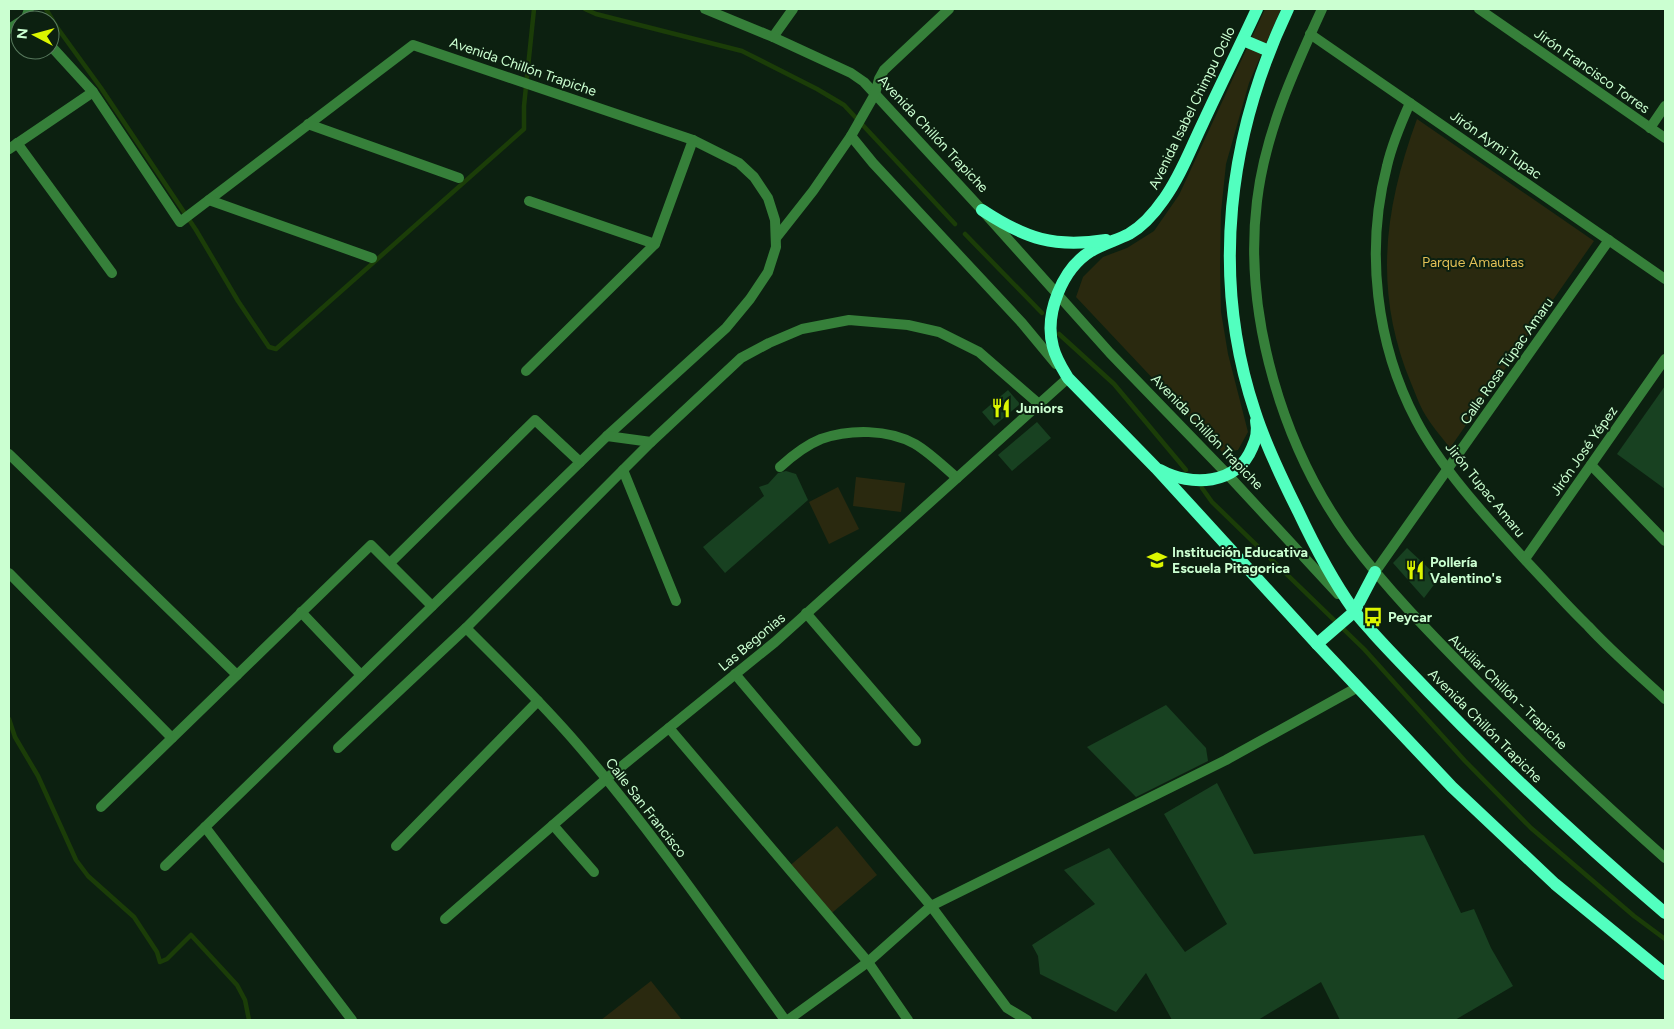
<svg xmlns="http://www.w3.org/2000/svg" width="1674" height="1029" viewBox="0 0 1674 1029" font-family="Figtree,sans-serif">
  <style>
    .green { fill: #2a290f }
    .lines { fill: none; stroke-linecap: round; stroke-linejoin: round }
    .stream { stroke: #1b3d08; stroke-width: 4.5 }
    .building { fill: #184121 }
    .minor { stroke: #36803a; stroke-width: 10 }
    .tertiary { stroke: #36803a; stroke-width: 10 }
    .primary { stroke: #52ffbf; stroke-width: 12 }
    .labels { text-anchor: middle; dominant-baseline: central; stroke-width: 4; stroke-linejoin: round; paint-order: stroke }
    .street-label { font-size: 14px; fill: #cbffd1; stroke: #0c2010 }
    .park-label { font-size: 14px; fill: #e1bf56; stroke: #0c2010 }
    .poi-label { font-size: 14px; font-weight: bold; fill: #cbffd1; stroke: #0c2010; text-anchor: start }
  </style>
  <rect width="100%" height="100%" fill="#0c2010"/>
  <g class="green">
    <polygon points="1265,9 1281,9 1249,83 1226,164 1221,212 1220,266 1221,312 1228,354 1248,432 1238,450 1223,453 1076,297 1083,277 1103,257 1127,248 1154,231 1179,195"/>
    <path d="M1417,119l177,122 -144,207c-9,-12 -20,-24 -27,-37 -5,-9 -8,-19 -12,-28 -38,-92 -27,-174 6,-264z"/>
    <polygon points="856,477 905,483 901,512 853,506"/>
    <polygon points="838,487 859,529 829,544 809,502"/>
    <polygon points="837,826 877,875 827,917 787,868"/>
    <polygon points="651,981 682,1020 601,1020"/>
  </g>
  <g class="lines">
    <g class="stream">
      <polyline points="46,9 56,26 101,88 196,230 238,301 269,347 276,349 524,129 524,106 534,9"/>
      <polyline points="585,9 596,14 742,51 817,89 844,105 955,224"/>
      <polyline points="965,234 1042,313"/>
      <polyline points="1059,334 1114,384 1186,470"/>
      <polyline points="1202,488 1212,502 1364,649 1465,761 1531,828 1634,916 1665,939"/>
      <polyline points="9,719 15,737 38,776 76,860 88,876 134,917 157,952 160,962 167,959 191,935 237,985 245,1000 249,1020"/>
    </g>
  </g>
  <g class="building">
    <polygon points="1665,386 1665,489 1617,454"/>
    <polygon points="1008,390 1020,404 994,426 982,412"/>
    <polygon points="1037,422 1051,438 1012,471 998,455"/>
    <polygon points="786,471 796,474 808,500 725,573 703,547 764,496 759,487 768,484 778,473"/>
    <polygon points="1407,548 1439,578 1424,598 1393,563"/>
    <polygon points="1166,705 1206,748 1208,761 1136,797 1087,747"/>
    <polygon points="1217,783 1254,854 1424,835 1461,913 1474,909 1491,948 1513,986 1455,1020 1340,1020 1321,982 1258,1020 1172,1020 1146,973 1116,1012 1040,974 1038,956 1032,945 1095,904 1064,870 1109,848 1185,952 1227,924 1164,814"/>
  </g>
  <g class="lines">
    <g class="minor">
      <path d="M1322,9c-28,61 -57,124 -65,192 -14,115 26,247 94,340 39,52 84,97 129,143 60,60 122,118 185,174"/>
      <polyline points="1479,9 1665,138"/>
      <polyline points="24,20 26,18 29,9"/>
      <polyline points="9,29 20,22"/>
      <polyline points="1310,34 1665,279"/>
      <polyline points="773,37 793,9"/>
      <polyline points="50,45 93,92 180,222 413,45 693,140 739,163 754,177 768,198 775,220 776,247 768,272 750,299 726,328 607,436 165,866"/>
      <path d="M1410,103c-9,20 -18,41 -23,63 -22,84 -11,178 29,254 26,50 74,101 112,143 20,21 39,43 60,63 24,26 51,49 77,73"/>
      <polyline points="308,124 459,178"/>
      <polyline points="1650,128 1665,106"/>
      <polyline points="17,143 112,273"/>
      <polyline points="9,149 93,92"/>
      <polyline points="209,200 372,258"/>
      <polyline points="529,201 655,244"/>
      <polyline points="776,238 813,191 851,136"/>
      <polyline points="526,371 655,244 693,140"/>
      <polyline points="607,436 651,442 741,358 769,343 802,329 849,320 908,325 939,332 979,352 1039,404"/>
      <polyline points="651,442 623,470 676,601"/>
      <polyline points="9,454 237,675"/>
      <polyline points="1591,465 1665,541"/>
      <path d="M780,467c12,-11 26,-22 41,-28 29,-10 67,-10 94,5 15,9 28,22 42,34"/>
      <polyline points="1525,559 1665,359"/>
      <polyline points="390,563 535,420 580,462"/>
      <polyline points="1375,572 1609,240"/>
      <polyline points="9,573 172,738"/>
      <polyline points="301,612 361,675"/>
      <polyline points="806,613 916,741"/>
      <path d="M466,628c38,38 77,76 112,117 75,87 140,182 207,275"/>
      <polyline points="735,674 931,906 1007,1008 1027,1020"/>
      <polyline points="669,728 868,962 908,1020"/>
      <polyline points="338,748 466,628 623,470"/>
      <polyline points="101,807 371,545 432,606"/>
      <polyline points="553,825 594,872"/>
      <polyline points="205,827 352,1020"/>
      <polyline points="396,846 538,701"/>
      <polyline points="445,919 606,779 775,642 1068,378"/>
      <polyline points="788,1020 868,962 931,906 1226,760 1358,687"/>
    </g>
    <g class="tertiary">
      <polyline points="705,9 773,37 851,73 864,82 982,210 1110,353 1228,475 1338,594"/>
      <polyline points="949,9 884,70 879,79 875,94 851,136 873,163 1022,323 1056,364"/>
    </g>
    <g class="primary">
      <path d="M1257,9c-18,39 -37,77 -55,116 -12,25 -22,52 -38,74 -9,13 -21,27 -35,35 -12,6 -26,10 -38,17 -29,18 -47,63 -38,96 3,12 9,21 15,31l88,90 161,176 135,143 103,97 110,90"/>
      <path d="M1288,9c-60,126 -78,268 -33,403 11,34 27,67 43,99 16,34 33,67 55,98 6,9 14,17 21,25 18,20 37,39 55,58 75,78 154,151 236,221"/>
      <polyline points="1243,40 1269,51"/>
      <path d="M982,210c44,29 72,38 124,30"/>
      <path d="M1160,470c31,17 77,15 92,-22 4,-8 6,-18 4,-27"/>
      <polyline points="1317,644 1354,612 1375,572"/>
    </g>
  </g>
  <defs>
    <symbol id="restaurant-bare" viewBox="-9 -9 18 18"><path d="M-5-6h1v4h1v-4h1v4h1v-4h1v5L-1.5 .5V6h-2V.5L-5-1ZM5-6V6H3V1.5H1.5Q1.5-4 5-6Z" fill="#dcf600" stroke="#0c2010" stroke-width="2.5" paint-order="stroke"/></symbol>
    <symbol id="school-bare" viewBox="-9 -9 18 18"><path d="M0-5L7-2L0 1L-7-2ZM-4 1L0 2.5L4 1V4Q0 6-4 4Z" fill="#dcf600" stroke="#0c2010" stroke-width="2.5" paint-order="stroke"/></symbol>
    <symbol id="bus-bare" viewBox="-9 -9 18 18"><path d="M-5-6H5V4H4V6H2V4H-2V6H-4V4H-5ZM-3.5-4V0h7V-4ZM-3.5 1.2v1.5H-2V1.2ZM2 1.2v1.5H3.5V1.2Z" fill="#dcf600" stroke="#0c2010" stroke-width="2.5" paint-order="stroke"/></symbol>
  </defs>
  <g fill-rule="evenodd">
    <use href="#restaurant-bare" x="987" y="394" width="28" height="28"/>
    <use href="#school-bare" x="1143" y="546" width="28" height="28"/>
    <use href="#restaurant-bare" x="1401" y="556" width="28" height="28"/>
    <use href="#bus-bare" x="1359" y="603" width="28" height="28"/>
  </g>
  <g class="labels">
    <g class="street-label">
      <text transform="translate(523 67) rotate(19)">Avenida Chillón Trapiche</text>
      <text transform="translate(1592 71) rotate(35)">Jirón Francisco Torres</text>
      <text transform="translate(1192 108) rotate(-64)">Avenida Isabel Chimpu Ocllo</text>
      <text transform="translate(933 134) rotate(47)">Avenida Chillón Trapiche</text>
      <text transform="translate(1496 145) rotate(35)">Jirón Aymi Tupac</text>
      <text transform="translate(1507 361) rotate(-55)">Calle Rosa Túpac Amaru</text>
      <text transform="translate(1207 432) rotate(46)">Avenida Chillón Trapiche</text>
      <text transform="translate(1584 451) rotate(-55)">Jirón José Yépez</text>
      <text transform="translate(1485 490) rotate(51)">Jirón Tupac Amaru</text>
      <text transform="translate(752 642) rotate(-40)">Las Begonias</text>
      <text transform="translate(1508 692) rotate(44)">Auxiliar Chillón - Trapiche</text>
      <text transform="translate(1485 726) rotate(45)">Avenida Chillón Trapiche</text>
      <text transform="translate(646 808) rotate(52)">Calle San Francisco</text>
    </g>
    <g class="park-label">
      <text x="1473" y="262">Parque Amautas</text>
    </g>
    <g class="poi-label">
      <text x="1016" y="408">Juniors</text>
      <text x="1172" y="552">Institución Educativa<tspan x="1172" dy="16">Escuela Pitagorica</tspan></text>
      <text x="1430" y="562">Pollería<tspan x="1430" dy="16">Valentino's</tspan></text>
      <text x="1388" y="617">Peycar</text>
    </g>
  </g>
  <rect width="1674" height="1029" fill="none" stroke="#cbffd1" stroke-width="20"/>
  <g transform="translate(35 35) rotate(276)"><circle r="24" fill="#0c2010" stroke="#58795d"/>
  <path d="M0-4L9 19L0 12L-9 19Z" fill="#dcf600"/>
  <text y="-8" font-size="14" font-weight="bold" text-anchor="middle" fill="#cbffd1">N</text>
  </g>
</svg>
